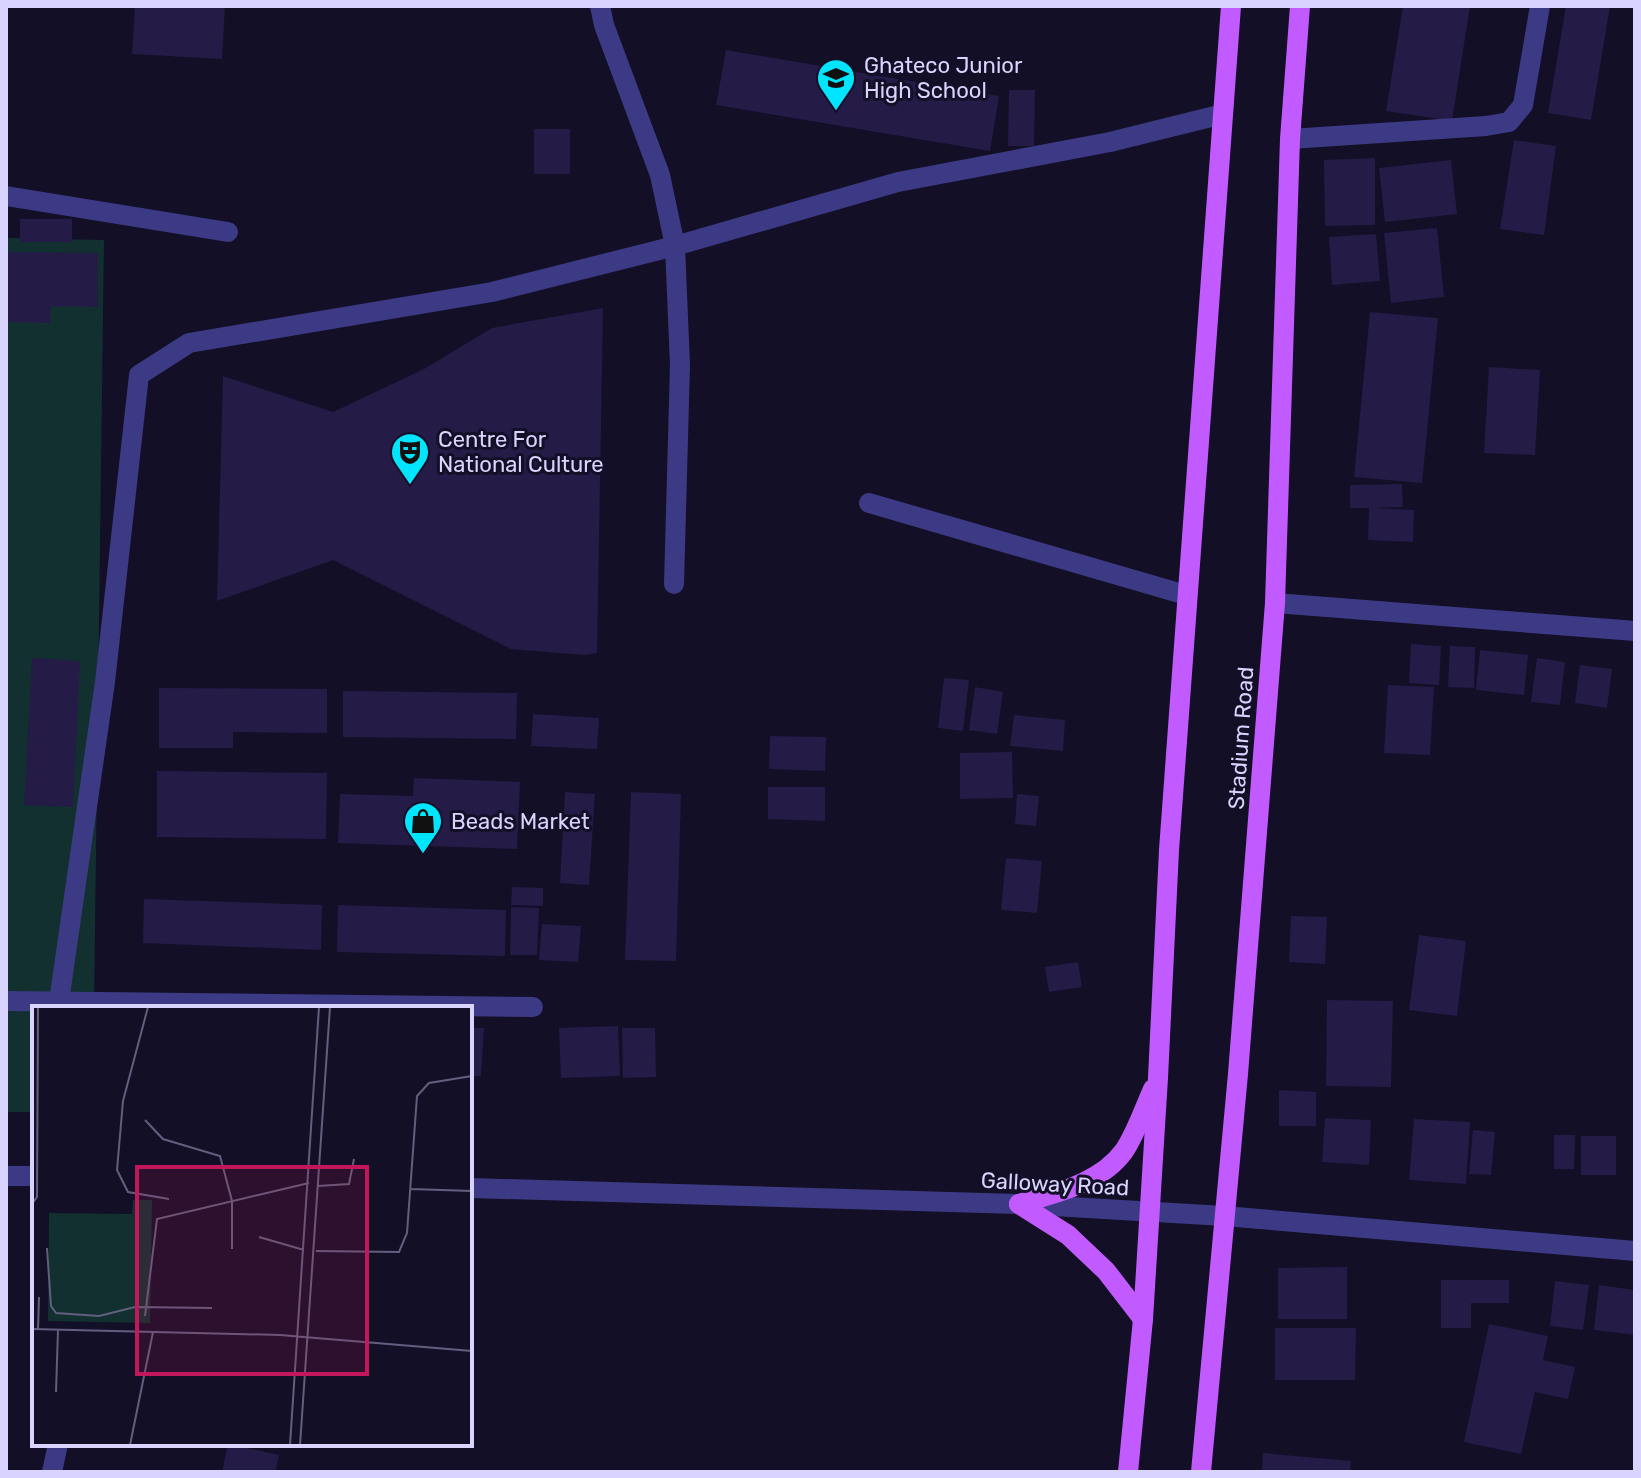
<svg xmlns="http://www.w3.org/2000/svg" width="1641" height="1478" viewBox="0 0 1641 1478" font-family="Rubik,sans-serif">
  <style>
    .green { fill: #12302f }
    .building { fill: #241b47 }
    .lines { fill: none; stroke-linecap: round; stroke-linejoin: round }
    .minor { stroke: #3d3a85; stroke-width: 20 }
    .major { stroke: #c25bff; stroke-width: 20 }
    .labels { text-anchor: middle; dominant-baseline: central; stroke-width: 6; stroke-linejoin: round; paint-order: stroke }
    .poi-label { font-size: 22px; fill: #d9d4ff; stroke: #130f26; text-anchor: start }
    .street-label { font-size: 22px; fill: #d9d4ff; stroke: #130f26 }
    .inset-road { fill: none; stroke: #625e7d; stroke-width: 2 }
    .view { fill: #c2185b; fill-opacity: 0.15; stroke: #c2185b; stroke-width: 4 }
    .inset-edge { fill: none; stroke: #d9d4ff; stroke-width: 4 }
  </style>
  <rect width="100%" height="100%" fill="#130f26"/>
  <polygon class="green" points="6,238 104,240 94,1008 34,1008 34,1112 6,1112"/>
  <g class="building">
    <polygon points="135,6 225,6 222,59 132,54"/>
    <polygon points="1403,6 1470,6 1452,121 1386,111"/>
    <polygon points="1566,6 1610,6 1591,120 1548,113"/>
    <polygon points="726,50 999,96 990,151 716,105"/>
    <polygon points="1009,90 1035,90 1034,146 1008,146"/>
    <rect x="534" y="129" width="36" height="45"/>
    <polygon points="1514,140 1556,146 1544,235 1500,229"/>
    <polygon points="1375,158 1375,225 1325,226 1324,160"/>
    <polygon points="1451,160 1457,214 1385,222 1379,168"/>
    <rect x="20" y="219" width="52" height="23"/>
    <polygon points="1437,228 1444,297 1391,303 1384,233"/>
    <polygon points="1376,234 1380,281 1332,285 1329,237"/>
    <polygon points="6,252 98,253 98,307 51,306 50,323 7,322"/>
    <polygon points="603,308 597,653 585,655 511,649 333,560 217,601 223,376 333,412 424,369 492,328"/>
    <polygon points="1370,312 1438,318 1422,483 1354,477"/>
    <polygon points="1489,367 1540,370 1535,455 1484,453"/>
    <polygon points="1402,484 1403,507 1373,508 1414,510 1413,542 1368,540 1369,508 1350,508 1350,485"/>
    <polygon points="1411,644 1441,646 1439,685 1409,683"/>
    <polygon points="1450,646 1475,647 1474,688 1448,687"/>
    <polygon points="1480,650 1528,655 1524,695 1476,690"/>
    <polygon points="32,658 80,661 73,807 24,805"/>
    <polygon points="1537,658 1565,662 1560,705 1531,702"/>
    <polygon points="1580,665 1612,669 1607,708 1575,703"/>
    <polygon points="944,678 969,680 963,731 938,728"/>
    <polygon points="1388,685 1434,687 1430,755 1384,753"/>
    <polygon points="975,687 1003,692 997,734 969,730"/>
    <polygon points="159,688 327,689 327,733 233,732 233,748 159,748"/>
    <polygon points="343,691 517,693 516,739 343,737"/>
    <polygon points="533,714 599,718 597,749 531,746"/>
    <polygon points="1014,715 1065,720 1063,751 1010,746"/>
    <polygon points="770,736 826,737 825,771 769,769"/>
    <polygon points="1012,752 1013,798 960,799 960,753"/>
    <polygon points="157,771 327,773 326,839 157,837"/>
    <polygon points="414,778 520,782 517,849 338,843 340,794 413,796"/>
    <polygon points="768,787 825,787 825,821 768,819"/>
    <polygon points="565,792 595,794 589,885 560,883"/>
    <polygon points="631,792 681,794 676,961 625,960"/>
    <polygon points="1017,794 1039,796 1036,826 1015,824"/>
    <polygon points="1006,858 1042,861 1037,913 1001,910"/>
    <polygon points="512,887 543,888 543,906 511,905"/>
    <polygon points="144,899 322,905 321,950 143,943"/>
    <polygon points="338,905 506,910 505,956 337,952"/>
    <polygon points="511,907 539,908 537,955 510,955"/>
    <polygon points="1291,916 1327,917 1325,964 1289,962"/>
    <polygon points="542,924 581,926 578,962 539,960"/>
    <polygon points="1419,935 1466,941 1457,1016 1409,1010"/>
    <polygon points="1078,962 1082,987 1049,992 1045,967"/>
    <polygon points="1327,1000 1393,1001 1391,1087 1326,1086"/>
    <polygon points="618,1026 620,1076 561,1078 559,1028"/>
    <polygon points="470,1028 484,1028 481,1076 470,1076"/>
    <polygon points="622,1028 655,1028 656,1077 623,1078"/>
    <polygon points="1279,1090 1316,1092 1316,1126 1279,1126"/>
    <polygon points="1325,1118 1371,1120 1369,1165 1322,1162"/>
    <polygon points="1414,1119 1470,1122 1466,1184 1409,1180"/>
    <polygon points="1473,1130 1495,1132 1491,1175 1469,1174"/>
    <polygon points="1554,1135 1575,1135 1574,1169 1554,1169"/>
    <rect x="1581" y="1136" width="35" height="39"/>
    <polygon points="1347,1267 1347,1319 1278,1319 1278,1268"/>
    <polygon points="1441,1280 1509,1280 1509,1303 1471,1303 1471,1328 1441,1328"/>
    <polygon points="1555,1281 1589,1285 1583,1330 1550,1326"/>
    <polygon points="1599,1285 1635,1290 1635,1335 1594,1330"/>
    <polygon points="1489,1324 1548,1336 1543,1360 1575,1367 1568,1399 1535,1392 1521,1454 1464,1442"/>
    <polygon points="1275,1328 1356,1328 1355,1380 1275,1380"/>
    <polygon points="228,1444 279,1455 275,1472 222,1472"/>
    <polygon points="1263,1453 1351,1461 1350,1472 1262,1472"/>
  </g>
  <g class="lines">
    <g class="minor">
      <polyline points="600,6 604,25 660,175 675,246 680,365 674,584"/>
      <polyline points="1290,139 1486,126 1509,122 1523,105 1540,6"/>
      <polyline points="6,196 228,232"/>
      <polyline points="869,503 1186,595"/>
      <polyline points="1275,603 1635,631"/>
      <polyline points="6,1001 533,1007"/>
      <polyline points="58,1008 105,682 139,375 189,343 492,292 675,246 898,182 1110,142 1223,114"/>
      <polyline points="6,1176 34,1176"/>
      <polyline points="470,1188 1019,1204 1224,1216 1635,1251"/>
      <polyline points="52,1472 58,1444"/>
    </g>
    <g class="major">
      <path d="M1019,1204c36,-11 81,-20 105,-53 12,-18 20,-42 29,-62"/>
      <polyline points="1019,1204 1068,1235 1106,1271 1143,1319"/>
      <polyline points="1128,1472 1143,1319 1158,1078 1169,850 1231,6"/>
      <polyline points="1201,1472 1238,1074 1275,603 1290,139 1300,6"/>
    </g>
  </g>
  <defs>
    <symbol id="school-pin" viewBox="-11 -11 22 30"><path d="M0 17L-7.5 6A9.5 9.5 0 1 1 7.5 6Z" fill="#00e5ff" stroke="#130f26"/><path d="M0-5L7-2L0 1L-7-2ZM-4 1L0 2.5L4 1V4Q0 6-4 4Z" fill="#111"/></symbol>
    <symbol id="theatre-pin" viewBox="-11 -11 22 30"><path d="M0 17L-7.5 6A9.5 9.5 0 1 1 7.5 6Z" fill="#00e5ff" stroke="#130f26"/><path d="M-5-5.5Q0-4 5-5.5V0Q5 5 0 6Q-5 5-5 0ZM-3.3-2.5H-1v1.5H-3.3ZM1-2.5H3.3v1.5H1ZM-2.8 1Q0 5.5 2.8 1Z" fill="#111"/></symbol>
    <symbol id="shop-pin" viewBox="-11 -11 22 30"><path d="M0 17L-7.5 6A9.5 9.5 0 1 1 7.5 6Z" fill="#00e5ff" stroke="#130f26"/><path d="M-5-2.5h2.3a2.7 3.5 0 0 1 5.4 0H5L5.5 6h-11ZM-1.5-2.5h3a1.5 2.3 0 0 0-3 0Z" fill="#111"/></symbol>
  </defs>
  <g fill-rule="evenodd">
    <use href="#school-pin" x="814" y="56" width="44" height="60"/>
    <use href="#theatre-pin" x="388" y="430" width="44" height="60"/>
    <use href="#shop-pin" x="401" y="799" width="44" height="60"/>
  </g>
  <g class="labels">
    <g class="poi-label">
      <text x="864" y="65">Ghateco Junior<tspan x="864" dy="25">High School</tspan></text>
      <text x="438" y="439">Centre For<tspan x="438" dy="25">National Culture</tspan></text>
      <text x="451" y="821">Beads Market</text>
    </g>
    <g class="street-label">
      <text transform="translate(1241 738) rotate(-86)">Stadium Road</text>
      <text transform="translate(1055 1184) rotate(3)">Galloway Road</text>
    </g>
  </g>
  <g transform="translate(32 1006)">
    <rect width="440" height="440" fill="#130f26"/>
    <path d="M101,194h19l-2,123 -102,-2 1,-108 83,1z" fill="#12302f"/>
    <path class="inset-road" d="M116,1l-25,94 -6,69 11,22 41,7M113,114l18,19 57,17 12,45v48M286,180l31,-2 5,-25M379,183l61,2M0,198l5,-7 1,-190M227,231l45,13M15,242l4,58 5,7 43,3 36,-9 77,1M284,245l83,1 8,-19 10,-137 12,-13 43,-7M113,310l12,-97 152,-36M0,323l248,6 192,16M6,323l1,-32M24,386l2,-62M98,439l23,-113M258,439l29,-438M268,439l30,-438"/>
    <path class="view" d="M105,161h230v207h-230z"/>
    <rect width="440" height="440" class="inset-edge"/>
  </g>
  <rect width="1641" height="1478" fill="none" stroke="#d9d4ff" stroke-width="16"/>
</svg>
